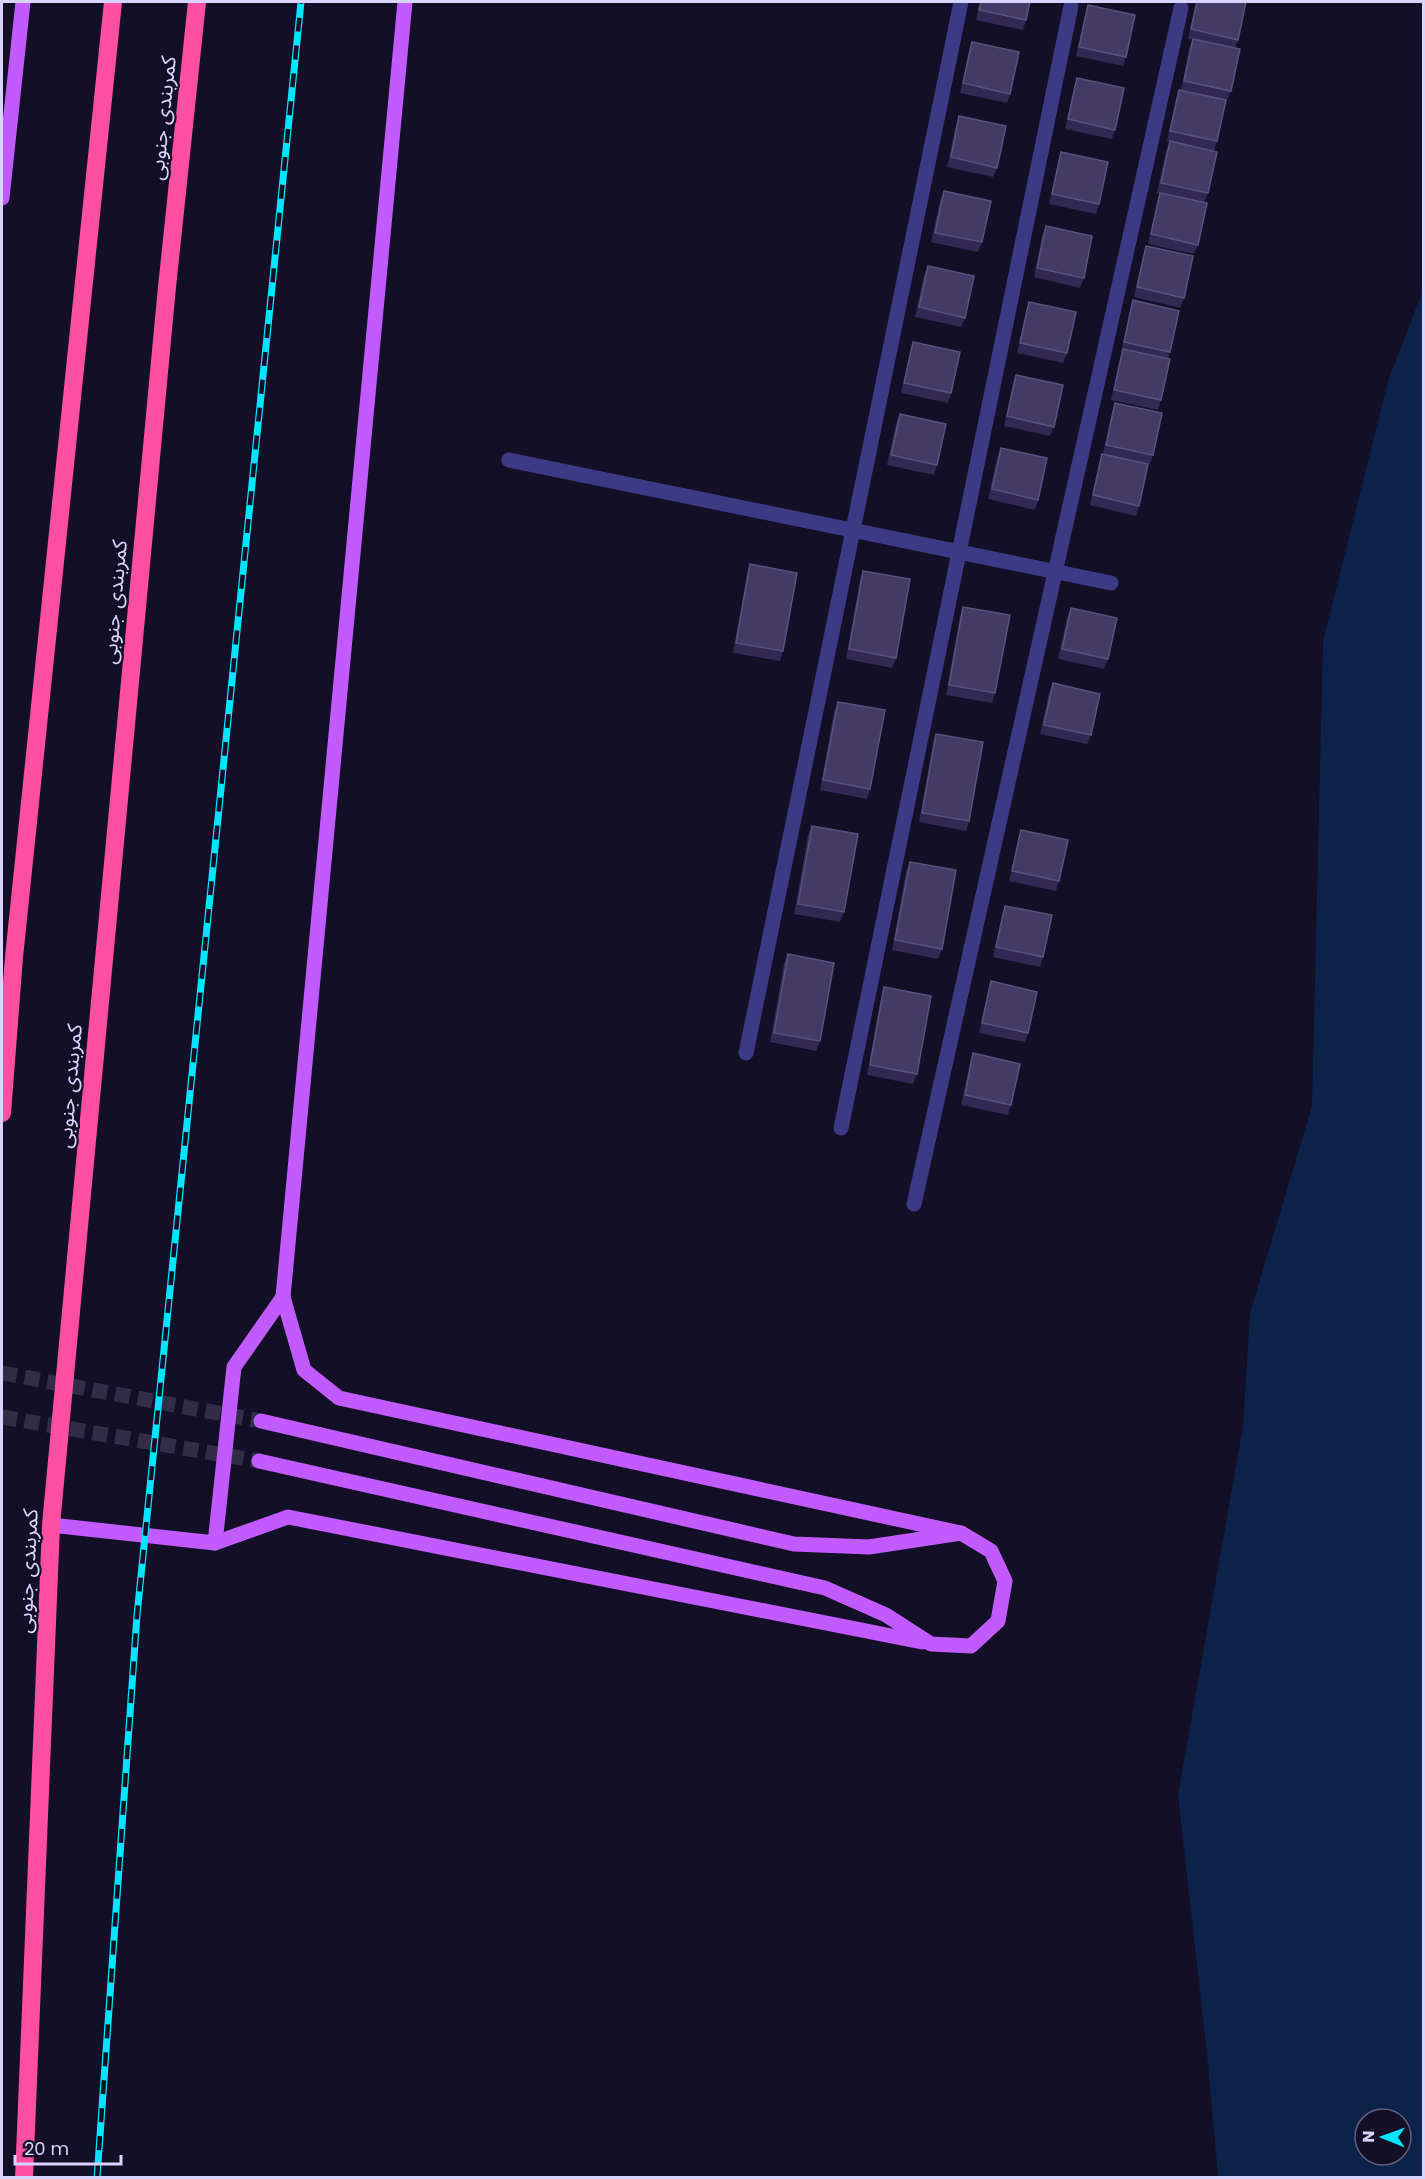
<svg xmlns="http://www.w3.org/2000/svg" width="1425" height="2179" viewBox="0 0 1425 2179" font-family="Poppins,'Noto Sans Arabic',sans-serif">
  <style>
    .water { fill: #0c2248; fill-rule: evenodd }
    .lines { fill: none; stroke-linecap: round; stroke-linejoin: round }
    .major-tunnel { stroke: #312d47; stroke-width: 15; stroke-dasharray: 15 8; stroke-linecap: butt }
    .minor { stroke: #3d3a85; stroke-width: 15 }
    .major { stroke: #c25bff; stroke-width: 15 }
    .highway { stroke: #ff4fa3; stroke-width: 18 }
    .rail-casing { stroke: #00e5ff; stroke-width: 7 }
    .rail { stroke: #130f26; stroke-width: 4.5; stroke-dasharray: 14; stroke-linecap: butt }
    .wall { fill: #312854 }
    .building { fill: #433a66; stroke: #5a527e; stroke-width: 1.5 }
    .labels { text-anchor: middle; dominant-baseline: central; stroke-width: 4.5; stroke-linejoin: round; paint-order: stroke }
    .street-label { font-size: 21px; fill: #d9d4ff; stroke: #130f26 }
  </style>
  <rect width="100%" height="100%" fill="#130f26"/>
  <path class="water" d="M1423,290v1887h-205l-10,-113 -30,-269 65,-369 7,-113 62,-207 11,-465 65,-260zM1365,2119h36v36h-36z"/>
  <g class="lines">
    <g class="major-tunnel">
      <polyline points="2,1373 261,1421"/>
      <polyline points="2,1417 259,1461"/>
    </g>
    <g class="minor">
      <polyline points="509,460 1111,583"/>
      <polyline points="746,1053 961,2"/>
      <polyline points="841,1128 1071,6"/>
      <polyline points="914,1204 1181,8"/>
    </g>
    <g class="major">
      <polyline points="405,2 283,1297 304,1370 339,1398 961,1533"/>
      <polyline points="2,198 23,2"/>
      <polyline points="259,1461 825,1588 886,1615 931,1644 971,1646 998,1621 1005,1581 991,1551 961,1533 869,1547 794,1544 261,1421"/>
      <polyline points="51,1525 215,1543 288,1517 922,1642"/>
      <polyline points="215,1543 234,1367 283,1297"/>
    </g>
    <g class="highway">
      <polyline points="2,1113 14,957 113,2"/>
      <polyline points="24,2178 51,1525 167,287 197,2"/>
    </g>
    <defs>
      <polyline id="rail" points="97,2178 137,1615 301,2"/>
    </defs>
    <use href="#rail" class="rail-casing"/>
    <use href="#rail" class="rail"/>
  </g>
  <g class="wall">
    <polygon points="980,2 1030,2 1026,20 1023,30 976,20"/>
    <polygon points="1196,2 1246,2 1238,40 1235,48 1231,91 1227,100 1226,100 1217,141 1214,151 1208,193 1204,203 1198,245 1194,254 1148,244 1157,203 1160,193 1157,193 1166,151 1170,142 1167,141 1176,99 1179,90 1181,90 1189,49 1193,40 1188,39"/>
    <polygon points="1088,5 1126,57 1123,66 1076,56 1085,15"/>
    <polygon points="972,42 1010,94 1007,103 960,93 969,51"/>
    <polygon points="1077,78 1115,130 1112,139 1065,129 1074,87"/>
    <polygon points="959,116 997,168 993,177 947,167 956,125"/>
    <polygon points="1061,152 1099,204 1096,214 1049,204 1058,162"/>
    <polygon points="944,191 982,242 978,252 931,242 940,201"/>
    <polygon points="1046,226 1084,278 1080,288 1034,277 1042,236"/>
    <polygon points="1146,246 1184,298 1180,308 1134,297 1143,256"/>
    <polygon points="928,266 965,318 961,327 915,317 924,275"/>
    <polygon points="1133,300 1170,352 1168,358 1161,400 1158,410 1111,400 1120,358 1122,352 1121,352 1130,310"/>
    <polygon points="1029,302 1067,353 1063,363 1017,353 1026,311"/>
    <polygon points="913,342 951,393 948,403 901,393 910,352"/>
    <polygon points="1016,375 1054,427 1050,436 1004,426 1013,384"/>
    <polygon points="1115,403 1153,455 1150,464 1139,462 1139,506 1136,516 1090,505 1099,464 1102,454 1103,454 1112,413"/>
    <polygon points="900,414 937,465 934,475 887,465 896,424"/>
    <polygon points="1001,448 1038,500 1035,510 988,499 997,458"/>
    <polygon points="750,564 783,651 780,661 733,653 747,574"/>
    <polygon points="863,571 896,658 892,668 846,659 860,580"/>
    <polygon points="963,607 995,693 992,703 946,695 960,616"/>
    <polygon points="1071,608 1108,659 1104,669 1058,659 1067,618"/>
    <polygon points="1053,683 1091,735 1087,744 1040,734 1049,693"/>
    <polygon points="838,702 870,789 867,799 820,790 834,712"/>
    <polygon points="936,734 969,821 966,831 919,822 933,744"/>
    <polygon points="812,826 844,912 840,922 794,914 808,835"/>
    <polygon points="1021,830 1059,881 1056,891 1009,881 1018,839"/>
    <polygon points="910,862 942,949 938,959 892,950 906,871"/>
    <polygon points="1005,906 1043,957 1040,967 993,957 1002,915"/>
    <polygon points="788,954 820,1041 816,1051 770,1042 784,964"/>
    <polygon points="991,981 1028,1033 1025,1042 979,1033 988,991"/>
    <polygon points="884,987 917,1074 913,1084 867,1075 881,997"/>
    <polygon points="973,1053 1011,1105 1008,1115 961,1105 970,1063"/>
  </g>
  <g class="building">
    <polygon points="981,2 1030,2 1026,20 979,10"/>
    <polygon points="1197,2 1246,2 1238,40 1191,29"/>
    <polygon points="1088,5 1135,15 1126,57 1079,47"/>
    <polygon points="1193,39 1240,49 1231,91 1184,81"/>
    <polygon points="972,42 1019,52 1010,94 963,83"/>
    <polygon points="1077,78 1124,88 1115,130 1068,119"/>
    <polygon points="1179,90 1226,100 1217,141 1170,131"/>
    <polygon points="959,116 1006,126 997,168 951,157"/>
    <polygon points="1170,141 1217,152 1208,193 1161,183"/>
    <polygon points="1061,152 1108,162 1099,204 1052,194"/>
    <polygon points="944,191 991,201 982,242 935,233"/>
    <polygon points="1160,193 1207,203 1198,245 1151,234"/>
    <polygon points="1046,226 1092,236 1084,278 1037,268"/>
    <polygon points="1146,246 1193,256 1184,298 1137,287"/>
    <polygon points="928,266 974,276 965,318 919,307"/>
    <polygon points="1133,300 1179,311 1170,352 1124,342"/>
    <polygon points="1029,302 1076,312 1067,353 1020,343"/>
    <polygon points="913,342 960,352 951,393 904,383"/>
    <polygon points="1123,349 1170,359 1161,400 1114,390"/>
    <polygon points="1016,375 1063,385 1054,427 1007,416"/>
    <polygon points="1115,403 1162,413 1153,455 1106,445"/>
    <polygon points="900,414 946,424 937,465 891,455"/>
    <polygon points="1001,448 1047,458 1038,500 992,489"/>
    <polygon points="1102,454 1148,464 1139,506 1093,495"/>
    <polygon points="750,564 797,573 783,651 736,643"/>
    <polygon points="863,571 910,579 896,658 849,649"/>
    <polygon points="963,607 1010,615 995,693 949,685"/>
    <polygon points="1071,608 1117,618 1108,659 1062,649"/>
    <polygon points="1053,683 1100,694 1091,735 1044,725"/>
    <polygon points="838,702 885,710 870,789 823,780"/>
    <polygon points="936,734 983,742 969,821 922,813"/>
    <polygon points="812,826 858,834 844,912 798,904"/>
    <polygon points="1021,830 1068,840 1059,881 1012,871"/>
    <polygon points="910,862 956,870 942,949 895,940"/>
    <polygon points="1005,906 1052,915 1043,957 996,947"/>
    <polygon points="788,954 834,963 820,1041 774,1033"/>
    <polygon points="991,981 1037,992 1028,1033 982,1023"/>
    <polygon points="884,987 931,996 917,1074 870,1065"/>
    <polygon points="973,1053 1020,1064 1011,1105 965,1095"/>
  </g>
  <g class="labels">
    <g class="street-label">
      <text transform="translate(162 118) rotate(-84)">کمربندی جنوبی</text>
      <text transform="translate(114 602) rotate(-85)">کمربندی جنوبی</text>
      <text transform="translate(69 1086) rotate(-85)">کمربندی جنوبی</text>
      <text transform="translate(27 1571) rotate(-87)">کمربندی جنوبی</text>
    </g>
  </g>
  <rect width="1425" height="2179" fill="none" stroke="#d9d4ff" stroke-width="6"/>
  <g transform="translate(1383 2137) rotate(271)"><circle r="28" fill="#130f26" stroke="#625e7d" stroke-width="1.5"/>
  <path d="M0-4.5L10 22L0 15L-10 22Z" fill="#00e5ff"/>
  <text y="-9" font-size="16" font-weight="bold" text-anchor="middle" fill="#d9d4ff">N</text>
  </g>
  <path d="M15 2155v9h106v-9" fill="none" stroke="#d9d4ff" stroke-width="3"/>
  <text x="24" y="2155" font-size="18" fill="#d9d4ff" stroke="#130f26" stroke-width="4.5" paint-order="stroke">20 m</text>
</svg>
